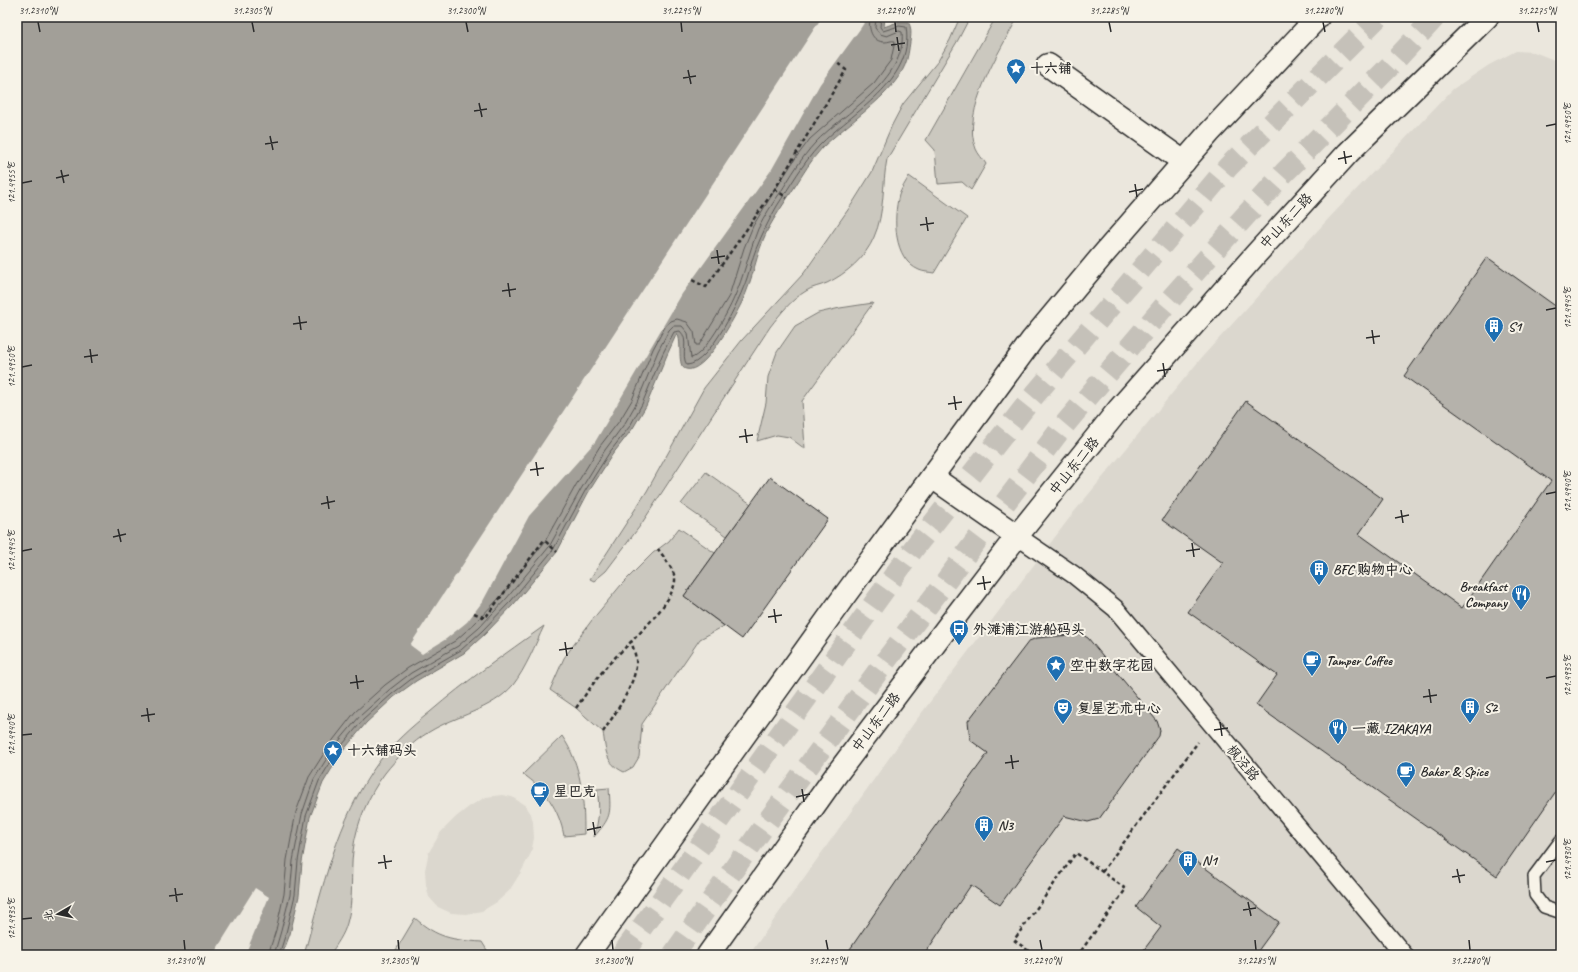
<svg xmlns="http://www.w3.org/2000/svg" width="1578" height="972" viewBox="0 0 1578 972" font-family="Caveat,'LXGW WenKai TC',sans-serif">
  <style>
    .built { fill: #dbd7ce }
    .green { fill: #cbc8bf; stroke: #7b7a75 }
    .water { fill: #a29f98; stroke: #72716c }
    .pier { fill: #ebe7dd }
    .lines { fill: none; stroke-linecap: round; stroke-linejoin: round }
    .shore { stroke: #5b5957; stroke-width: 1 }
    .building { fill: #b5b2ab; stroke: #2b2b2b }
    .primary-tunnel { stroke: #c5c1b9; stroke-width: 22; stroke-dasharray: 22 11; stroke-linecap: butt }
    .service-casing { stroke: #2b2b2b; stroke-width: 14 }
    .pedestrian-casing { stroke: #2b2b2b; stroke-width: 20 }
    .minor-casing { stroke: #2b2b2b; stroke-width: 25 }
    .primary-casing { stroke: #2b2b2b; stroke-width: 25 }
    .path { stroke: #2b2b2b; stroke-width: 2.5; stroke-dasharray: 4 3; stroke-linecap: butt }
    .service { stroke: #f7f3e8; stroke-width: 11 }
    .pedestrian { stroke: #f7f3e8; stroke-width: 17 }
    .minor { stroke: #f7f3e8; stroke-width: 22 }
    .primary { stroke: #f7f3e8; stroke-width: 22 }
    .ticks { fill: none; stroke: #2b2b2b; stroke-width: 1.5 }
    .labels { text-anchor: middle; dominant-baseline: central; stroke-width: 4; stroke-linejoin: round; paint-order: stroke }
    .poi-label { font-size: 14px; font-weight: bold; fill: #2b2b2b; stroke: #f7f3e8; text-anchor: start }
    .street-label { font-size: 14px; fill: #2b2b2b; stroke: #f7f3e8 }
    .neatline { fill: none; stroke: #2b2b2b; stroke-width: 1.5 }
    .ticks-label { font-size: 10px; text-anchor: middle; fill: #2b2b2b }
  </style>
  <rect width="100%" height="100%" fill="#ebe7dd"/>
  <filter id="ink" filterUnits="userSpaceOnUse"><feTurbulence type="fractalNoise" baseFrequency=".025" numOctaves="2"/><feDisplacementMap in="SourceGraphic" scale="8" xChannelSelector="R" yChannelSelector="G"/><feConvolveMatrix kernelMatrix="1 2 1 2 8 2 1 2 1" color-interpolation-filters="sRGB"/></filter>
  <g filter="url(#ink)">
    <g class="built">
      <polygon points="1516,51 1534,52 1554,60 1561,72 1561,951 1551,955 749,955 914,723 1074,512 1203,356 1330,217 1453,89 1489,65"/>
      <polygon points="502,795 512,797 526,806 531,814 533,822 534,838 531,853 521,872 509,891 497,902 482,911 466,914 451,913 438,907 429,897 426,885 425,870 429,852 441,832 456,817 470,806 486,797"/>
    </g>
    <g class="green">
      <path d="M960,17h10l-12,23 -71,119c-5,25 -2,54 -13,78 -8,20 -28,37 -47,46 -7,3 -15,4 -21,8 -15,9 -25,22 -36,36l-130,199 -34,45 -12,10 -4,-2 57,-88 57,-103 38,-48 62,-67 48,-69 20,-32 20,-47 11,-21 35,-43 12,-21z"/>
      <path d="M996,17h22c-17,32 -58,95 -42,132 2,5 7,10 10,15l-15,26 -9,-8 -24,2 -3,-34 -9,-10z"/>
      <path d="M909,176l58,42 -33,55c-5,-1 -11,-1 -15,-3 -26,-11 -26,-52 -20,-75 2,-6 7,-13 10,-19z"/>
      <polygon points="873,303 802,401 805,449 789,437 777,435 757,441 766,403 768,377 777,352 795,326 818,313 840,308"/>
      <polygon points="706,472 751,504 727,536 681,504"/>
      <path d="M679,528l36,25 -31,43 40,30 -24,13 -58,85 -3,33 -6,10 -9,5c-19,-9 -18,-21 -21,-40l-27,-24 -26,-18 14,-32 28,-38 29,-35 32,-32 16,-12z"/>
      <path d="M544,626c-9,19 -18,42 -31,59 -22,26 -57,30 -84,47 -17,10 -32,26 -44,41 -16,21 -29,51 -32,78 -3,24 1,49 -6,72 -3,12 -11,22 -17,32h-26c18,-65 33,-136 74,-192 14,-19 33,-36 52,-51 36,-31 75,-58 114,-86z"/>
      <path d="M562,736c20,29 22,64 22,98l-20,2c-5,-27 -19,-47 -41,-62z"/>
      <path d="M609,788c2,27 2,29 -15,49 5,-18 6,-29 3,-48z"/>
      <path d="M415,918c22,20 38,22 67,24l8,13h-70l-2,-1 -1,1h-24z"/>
    </g>
    <path class="water" d="M17,17h868l-1,10 14,-5h10c4,5 3,14 2,20 -1,7 -2,16 -5,23 -12,30 -60,60 -83,83 -11,12 -19,26 -28,40 -9,14 -19,28 -27,43 -11,23 -14,49 -25,71 -7,14 -37,73 -56,67 -10,-2 -3,-27 -9,-36l-10,22 -21,51 -13,22 -21,27 -24,38 -31,59 -43,52 -29,30 -21,19 -48,28 -22,16 -28,26 -24,29 -19,31 -13,34 -8,45 -3,34 -9,38 -8,21h-265z"/>
    <g class="pier">
      <polygon points="822,17 868,17 860,29 820,84 772,169 682,294 595,442 529,516 483,601 467,622 446,639 422,654 410,645"/>
      <polygon points="255,888 269,897 245,955 213,955"/>
    </g>
    <g class="lines">
      <g class="shore">
        <path d="M268,955l8,-25 8,-36 3,-34 9,-48 13,-35 21,-33 25,-32 30,-27 23,-17 47,-27 20,-18 28,-29 41,-51 32,-58 24,-39 20,-26 12,-20 21,-51 13,-24 5,-4 6,-2 10,3 7,10 2,13h3l2,-3 28,-46 15,-48 9,-22 22,-36 20,-31 15,-20 64,-56 17,-23 4,-19c-4,-1 -6,1 -10,1 -14,0 -17,-14 -15,-25"/>
        <path d="M274,955l7,-24 9,-36 3,-34 9,-47 12,-35 20,-32 26,-31 29,-26 22,-17 47,-27 21,-18 28,-30 42,-51 32,-58 24,-39 20,-27 12,-21 21,-51 11,-21 4,-4h9l6,7 3,25c14,-3 37,-46 43,-60 10,-22 15,-46 24,-69 6,-12 14,-25 22,-36 11,-17 21,-35 35,-50 28,-30 92,-63 87,-111l-3,-1 -12,5 -7,-2 -5,-6 1,-11"/>
        <path d="M279,955l7,-22 9,-38 3,-34 8,-45 13,-35 19,-31 25,-30 29,-26 22,-17 47,-27 21,-19 29,-30 42,-51 32,-59 24,-38 21,-27 12,-22 21,-51 11,-21 6,-1c10,9 0,24 7,34 23,-1 53,-66 60,-87 3,-9 5,-19 9,-29 6,-15 13,-29 21,-43 13,-20 26,-43 42,-60 32,-34 96,-64 87,-119l-7,-1 -16,5 -3,-4 1,-10"/>
      </g>
    </g>
    <g class="building">
      <polygon points="1487,257 1561,310 1561,784 1497,876 1256,705 1277,675 1188,612 1223,563 1162,520 1246,401 1383,499 1359,534 1462,608 1551,481 1404,376"/>
      <polygon points="770,477 828,519 742,639 684,596"/>
      <polygon points="1081,634 1088,638 1157,721 1160,730 1159,736 1099,819 1088,822 1064,816 1000,905 971,885 924,955 846,955 920,847 988,753 970,740 968,721 1029,641 1037,638"/>
      <polygon points="1178,848 1279,922 1255,955 1140,955 1161,927 1136,907"/>
    </g>
    <g class="lines">
      <g class="primary-tunnel">
        <polyline points="622,955 914,548 1032,398 1228,167 1378,17"/>
        <polyline points="673,955 765,825 884,663 1060,430 1167,303 1284,173 1390,66 1435,17"/>
      </g>
      <defs>
        <polyline id="service" points="1561,840 1534,876 1535,895 1544,907 1559,912 1561,911"/>
        <polyline id="pedestrian" points="1017,536 1074,575 1116,609 1404,955"/>
        <polyline id="minor" points="1048,65 1184,162"/>
        <g id="primary">
          <polyline points="932,477 1017,536"/>
          <polyline points="587,955 845,595 1032,340 1102,256 1209,133 1318,17"/>
          <polyline points="708,955 836,775 949,625 1017,536 1119,409 1256,254 1348,153 1487,17"/>
        </g>
      </defs>
      <use href="#service" class="service-casing"/>
      <use href="#pedestrian" class="pedestrian-casing"/>
      <use href="#minor" class="minor-casing"/>
      <use href="#primary" class="primary-casing"/>
      <g class="path">
        <polyline points="775,189 787,198"/>
        <polyline points="692,280 706,287 775,189 846,70 836,62"/>
        <polyline points="474,613 485,618 544,540 557,552"/>
        <path d="M576,708c10,-14 20,-29 31,-42 18,-20 65,-59 68,-85 1,-9 -12,-25 -17,-32"/>
        <path d="M603,732c11,-17 36,-52 33,-73 -1,-6 -3,-12 -5,-18"/>
        <polyline points="1102,872 1198,742"/>
        <polyline points="1034,955 1014,940 1076,853 1126,889 1078,955"/>
      </g>
      <use href="#service" class="service"/>
      <use href="#pedestrian" class="pedestrian"/>
      <use href="#minor" class="minor"/>
      <use href="#primary" class="primary"/>
    </g>
  </g>
  <path class="ticks" d="M38,22l2,10M252,22l2,10M466,22l2,10M681,22l1,10M895,22l1,10M1109,22l2,10M1323,22l2,10M1537,22l2,10M897,37l2,14M891,45l14,-2M688,70l3,14M683,78l13,-2M479,103l3,14M474,111l13,-2M1546,126l10,-2M270,136l3,14M265,144l13,-2M1344,151l2,13M1338,159l14,-3M61,170l3,13M56,178l13,-3M22,183l10,-2M1135,184l2,13M1129,192l14,-3M926,217l2,14M920,225l14,-2M717,250l2,14M711,258l14,-2M508,283l2,14M502,291l14,-2M1546,310l10,-2M299,316l2,14M293,324l14,-2M1372,330l2,14M1366,338l14,-2M90,349l2,14M84,357l14,-2M1163,363l2,14M22,367l10,-2M1157,371l14,-2M954,396l2,14M948,404l14,-2M745,429l2,14M739,437l14,-2M536,462l2,14M530,470l14,-2M1546,494l10,-2M327,496l2,13M321,504l14,-3M1401,510l2,13M1395,518l14,-3M118,529l3,13M113,537l13,-3M1192,543l2,14M22,551l10,-2M1186,551l14,-2M983,576l2,14M977,584l14,-2M774,609l2,14M768,617l14,-2M565,642l2,14M559,650l14,-2M356,675l2,14M1546,678l10,-2M350,683l14,-2M1429,689l2,14M1423,697l14,-2M147,708l2,14M141,716l14,-2M1220,722l2,14M1214,730l14,-2M22,735l10,-1M1011,755l2,14M1005,763l14,-2M802,789l2,13M796,797l14,-3M593,822l2,13M587,830l14,-3M384,855l2,14M1546,862l10,-2M378,863l14,-2M1457,869l3,14M1452,877l13,-2M175,888l2,14M169,896l14,-2M1248,902l3,14M1243,910l13,-2M22,919l10,-1M184,940l1,10M398,940l1,10M612,940l1,10M826,940l2,10M1040,940l2,10M1255,940l1,10M1469,940l1,10"/>
  <defs>
    <symbol id="sight-pin" viewBox="-11 -11 22 30"><path d="M0 17L-7.5 6A9.5 9.5 0 1 1 7.5 6Z" fill="#1f6fb2" stroke="#f7f3e8"/><path d="M0-6L1.8-2.2L6-1.7L2.9 1.2L3.7 5.4L0 3.3L-3.7 5.4L-2.9 1.2L-6-1.7L-1.8-2.2Z" fill="#fff"/></symbol>
    <symbol id="building-pin" viewBox="-11 -11 22 30"><path d="M0 17L-7.5 6A9.5 9.5 0 1 1 7.5 6Z" fill="#1f6fb2" stroke="#f7f3e8"/><path d="M-4-6H4V6H1V3H-1V6H-4ZM-2.5-4.3h1.7v1.8h-1.7ZM.8-4.3h1.7v1.8H.8ZM-2.5-1h1.7V.8h-1.7ZM.8-1h1.7V.8H.8Z" fill="#fff"/></symbol>
    <symbol id="restaurant-pin" viewBox="-11 -11 22 30"><path d="M0 17L-7.5 6A9.5 9.5 0 1 1 7.5 6Z" fill="#1f6fb2" stroke="#f7f3e8"/><path d="M-5-6h1v4h1v-4h1v4h1v-4h1v5L-1.5 .5V6h-2V.5L-5-1ZM5-6V6H3V1.5H1.5Q1.5-4 5-6Z" fill="#fff"/></symbol>
    <symbol id="bus-pin" viewBox="-11 -11 22 30"><path d="M0 17L-7.5 6A9.5 9.5 0 1 1 7.5 6Z" fill="#1f6fb2" stroke="#f7f3e8"/><path d="M-5-6H5V4H4V6H2V4H-2V6H-4V4H-5ZM-3.5-4V0h7V-4ZM-3.5 1.2v1.5H-2V1.2ZM2 1.2v1.5H3.5V1.2Z" fill="#fff"/></symbol>
    <symbol id="cafe-pin" viewBox="-11 -11 22 30"><path d="M0 17L-7.5 6A9.5 9.5 0 1 1 7.5 6Z" fill="#1f6fb2" stroke="#f7f3e8"/><path d="M-5.5-4.5H6V0H3Q3 3.5 0 3.5H-2.5Q-5.5 3.5-5.5 0ZM3-3.2v2h1.7v-2ZM-6 4.5H4V6H-6Z" fill="#fff"/></symbol>
    <symbol id="theatre-pin" viewBox="-11 -11 22 30"><path d="M0 17L-7.5 6A9.5 9.5 0 1 1 7.5 6Z" fill="#1f6fb2" stroke="#f7f3e8"/><path d="M-5-5.5Q0-4 5-5.5V0Q5 5 0 6Q-5 5-5 0ZM-3.3-2.5H-1v1.5H-3.3ZM1-2.5H3.3v1.5H1ZM-2.8 1Q0 5.5 2.8 1Z" fill="#fff"/></symbol>
  </defs>
  <g fill-rule="evenodd">
    <use href="#sight-pin" x="1005" y="57" width="22" height="30"/>
    <use href="#building-pin" x="1483" y="315" width="22" height="30"/>
    <use href="#building-pin" x="1308" y="558" width="22" height="30"/>
    <use href="#restaurant-pin" x="1510" y="583" width="22" height="30"/>
    <use href="#bus-pin" x="948" y="618" width="22" height="30"/>
    <use href="#cafe-pin" x="1301" y="649" width="22" height="30"/>
    <use href="#sight-pin" x="1045" y="654" width="22" height="30"/>
    <use href="#building-pin" x="1459" y="696" width="22" height="30"/>
    <use href="#theatre-pin" x="1052" y="697" width="22" height="30"/>
    <use href="#restaurant-pin" x="1327" y="717" width="22" height="30"/>
    <use href="#sight-pin" x="322" y="739" width="22" height="30"/>
    <use href="#cafe-pin" x="1395" y="760" width="22" height="30"/>
    <use href="#cafe-pin" x="529" y="780" width="22" height="30"/>
    <use href="#building-pin" x="973" y="814" width="22" height="30"/>
    <use href="#building-pin" x="1177" y="849" width="22" height="30"/>
  </g>
  <g class="labels">
    <g class="poi-label">
      <text x="1030" y="68">十六铺</text>
      <text x="1508" y="326">S1</text>
      <text x="1333" y="569">BFC 购物中心</text>
      <text x="1507" y="586" text-anchor="end">Breakfast<tspan x="1507" dy="16">Company</tspan></text>
      <text x="973" y="629">外滩浦江游船码头</text>
      <text x="1326" y="660">Tamper Coffee</text>
      <text x="1070" y="665">空中数字花园</text>
      <text x="1484" y="707">S2</text>
      <text x="1077" y="708">复星艺术中心</text>
      <text x="1352" y="728">一藏 IZAKAYA</text>
      <text x="347" y="750">十六铺码头</text>
      <text x="1420" y="771">Baker &amp; Spice</text>
      <text x="554" y="791">星巴克</text>
      <text x="998" y="825">N3</text>
      <text x="1202" y="860">N1</text>
    </g>
    <g class="street-label">
      <text transform="translate(1286 221) rotate(-47)">中山东二路</text>
      <text transform="translate(1074 466) rotate(-51)">中山东二路</text>
      <text transform="translate(876 722) rotate(-53)">中山东二路</text>
      <text transform="translate(1243 763) rotate(50)">枫泾路</text>
    </g>
  </g>
  <rect width="1578" height="972" fill="none" stroke="#f7f3e8" stroke-width="44"/>
  <g transform="translate(58 914) rotate(261)" stroke="#f7f3e8" stroke-width="3" paint-order="stroke">
  <path d="M0-3L7 15L0 10L-7 15Z" fill="#2b2b2b"/>
  <text y="-6" font-size="11" font-weight="bold" text-anchor="middle" fill="#2b2b2b">北</text>
  </g>
  <rect x="22" y="22" width="1534" height="928" class="neatline"/>
  <g class="ticks-label">
    <text x="38" y="14">31.2310°N</text>
    <text x="252" y="14">31.2305°N</text>
    <text x="466" y="14">31.2300°N</text>
    <text x="681" y="14">31.2295°N</text>
    <text x="895" y="14">31.2290°N</text>
    <text x="1109" y="14">31.2285°N</text>
    <text x="1323" y="14">31.2280°N</text>
    <text x="1537" y="14">31.2275°N</text>
    <text transform="translate(1567 124) rotate(-90)" y="4">121.4950°E</text>
    <text transform="translate(11 183) rotate(-90)" y="4">121.4955°E</text>
    <text transform="translate(1567 308) rotate(-90)" y="4">121.4945°E</text>
    <text transform="translate(11 367) rotate(-90)" y="4">121.4950°E</text>
    <text transform="translate(1567 492) rotate(-90)" y="4">121.4940°E</text>
    <text transform="translate(11 551) rotate(-90)" y="4">121.4945°E</text>
    <text transform="translate(1567 676) rotate(-90)" y="4">121.4935°E</text>
    <text transform="translate(11 735) rotate(-90)" y="4">121.4940°E</text>
    <text transform="translate(1567 860) rotate(-90)" y="4">121.4930°E</text>
    <text transform="translate(11 919) rotate(-90)" y="4">121.4935°E</text>
    <text x="185" y="964">31.2310°N</text>
    <text x="399" y="964">31.2305°N</text>
    <text x="613" y="964">31.2300°N</text>
    <text x="828" y="964">31.2295°N</text>
    <text x="1042" y="964">31.2290°N</text>
    <text x="1256" y="964">31.2285°N</text>
    <text x="1470" y="964">31.2280°N</text>
  </g>
</svg>
